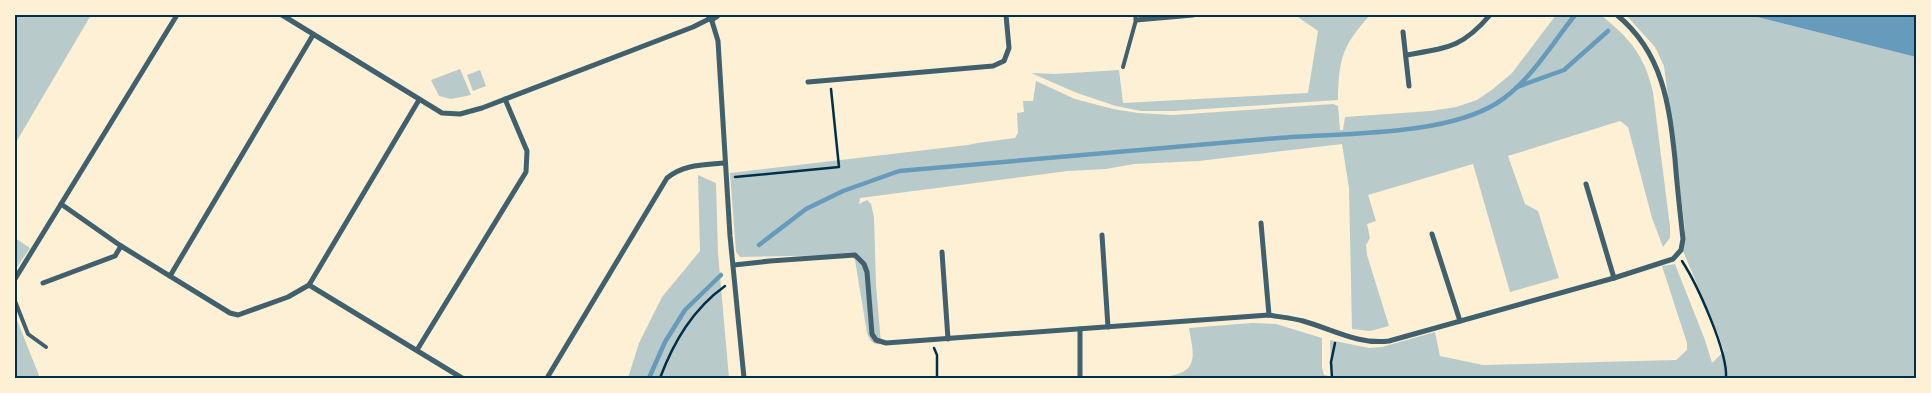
<svg xmlns="http://www.w3.org/2000/svg" width="1931" height="393" viewBox="0 0 1931 393" font-family="Signika,sans-serif">
  <style>
    .green { fill: #b9caca }
    .water { fill: #669bbc }
    .lines { fill: none; stroke-linecap: round; stroke-linejoin: round }
    .stream { stroke: #669bbc; stroke-width: 4.5 }
    .path { stroke: #003049; stroke-width: 2.5 }
    .service { stroke: #3f606c; stroke-width: 4 }
    .minor { stroke: #3f606c; stroke-width: 5 }
    .tertiary { stroke: #3f606c; stroke-width: 9 }
    .neatline { fill: none; stroke: #003049; stroke-width: 2 }
  </style>
  <rect width="100%" height="100%" fill="#fdf0d5"/>
  <g class="green">
    <polygon points="15,15 91,15 15,144"/>
    <path d="M1295,15h75c-28,32 -31,42 -32,85l-163,11h-34l-25,-5 -39,-13 -46,-20 24,1 64,-4 4,33 185,-10 10,-62z"/>
    <path d="M1556,15h45c29,24 43,39 52,77l17,135v11l-7,9 -11,-29 -24,-91 -8,-6 -112,35 17,48 13,7 21,67 -49,14 -37,-128 -105,31 8,26 -9,3 3,14 -4,7 1,10 22,71 -19,5 -18,-2 -3,-141 -7,-44 -143,17 -65,3 -28,5 -38,2 -208,27 -1,6 8,-4 4,4 3,13 2,68 5,59c-9,1 -11,-4 -14,-11l-12,-73 -4,-5 -111,2 -4,-5 -6,-79 238,-28 9,-2 38,-5 3,-5 -1,-20 7,-1 -1,-11h10l3,-20 39,18 38,10 25,4 35,2 160,-11 5,2 2,24h3l2,-13 85,-6 26,-4 21,-7 16,-11 19,-16z"/>
    <path d="M1626,15h123l167,42v321h-747l1,-2c30,-5 23,-24 19,-48l63,-5 24,1 46,14v30l2,7 9,2 -2,-9 -1,-28 39,8 13,-1 53,-15 5,24 43,9 193,-5 11,-10v-7l-25,-77 13,-2 30,76 7,23 12,-12 -6,-17 -35,-83 2,-22 -21,-163 -9,-19z"/>
    <polygon points="460,69 471,95 451,99 439,96 431,80"/>
    <polygon points="480,70 486,86 473,91 467,75"/>
    <polygon points="698,175 716,183 718,253 729,378 628,378 639,343 662,297 700,251"/>
    <polygon points="15,238 30,248 15,270"/>
    <polygon points="15,315 40,378 15,378"/>
  </g>
  <polygon class="water" points="1749,15 1916,15 1916,57"/>
  <g class="lines">
    <g class="stream">
      <polyline points="1517,87 1564,70 1608,31"/>
      <path d="M759,245l47,-36 37,-18 56,-20c127,-11 254,-22 380,-33 63,-5 166,-2 218,-35 33,-21 54,-58 78,-88"/>
      <polyline points="649,378 665,342 685,310 721,275"/>
    </g>
    <g class="path">
      <polyline points="735,177 839,167 831,89"/>
      <path d="M1682,261c15,23 46,91 44,117"/>
      <polyline points="934,348 937,355 937,378"/>
      <path d="M660,378c14,-37 33,-69 65,-92"/>
      <polyline points="1332,378 1331,362 1335,343"/>
    </g>
    <g class="service">
      <polyline points="1123,67 1136,20 1135,15"/>
      <polyline points="15,301 28,334 46,347"/>
    </g>
    <g class="minor">
      <polyline points="282,15 442,113 460,114 482,108 693,27 711,18 718,41 730,236 744,378"/>
      <polyline points="1136,20 1193,15"/>
      <polyline points="1403,32 1409,86"/>
      <path d="M1406,55c41,-7 56,-7 84,-40"/>
      <polyline points="808,82 993,66 1004,61 1009,48 1006,15"/>
      <polyline points="1586,184 1614,278"/>
      <polyline points="61,204 121,246 230,313 238,315 288,297 309,285 419,100"/>
      <polyline points="1261,223 1269,315"/>
      <polyline points="1432,234 1460,321"/>
      <polyline points="1102,235 1108,327"/>
      <polyline points="942,252 948,339"/>
      <path d="M734,265l36,-4 85,-6 9,9 3,8 5,62 4,6 10,3 383,-28c11,2 23,3 34,6 29,8 55,24 86,20l225,-63 59,-19 8,-9 2,-11c-3,-27 -6,-53 -8,-80 -6,-55 -12,-106 -58,-144"/>
      <polyline points="170,276 313,35"/>
      <polyline points="15,279 177,15"/>
      <polyline points="43,283 115,256 121,246"/>
      <polyline points="309,285 462,378"/>
      <polyline points="1080,329 1080,378"/>
      <polyline points="417,350 526,172 527,151 505,99"/>
      <path d="M547,378l120,-200c17,-14 37,-13 58,-15"/>
    </g>
    <polyline class="tertiary" points="711,18 716,15"/>
  </g>
  <rect width="1931" height="393" fill="none" stroke="#fdf0d5" stroke-width="32"/>
  <rect x="16" y="16" width="1899" height="361" class="neatline"/>
</svg>
